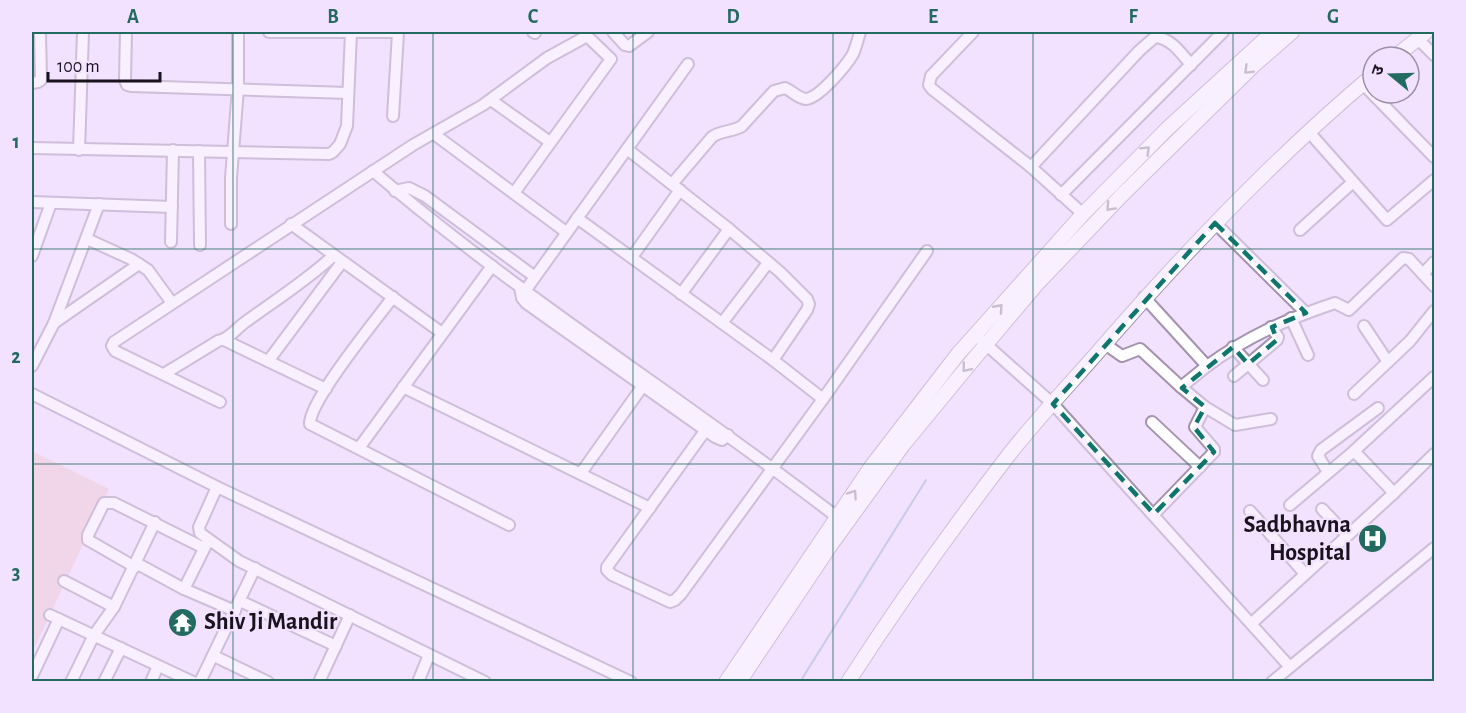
<svg xmlns="http://www.w3.org/2000/svg" width="1466" height="713" viewBox="0 0 1466 713" font-family="'Alegreya Sans','Noto Sans Devanagari',sans-serif">
  <style>
    .green { fill: #efc8d1 }
    .lines { fill: none; stroke-linecap: round; stroke-linejoin: round }
    .stream { stroke: #96afd7; stroke-width: 2 }
    .minor-casing { stroke: #a393ae; stroke-width: 14 }
    .major-casing { stroke: #a393ae; stroke-width: 16 }
    .minor { stroke: #fff; stroke-width: 10 }
    .major { stroke: #fff; stroke-width: 14 }
    .oneway { stroke: #98959a }
    .marked { fill: none; stroke: #0f766e; stroke-width: 4.5; stroke-dasharray: 12 8; stroke-linejoin: round }
    .grid { fill: none; stroke: #236a60; stroke-width: 1.5; stroke-opacity: 0.55 }
    .labels { text-anchor: middle; dominant-baseline: central; stroke-width: 4.5; stroke-linejoin: round; paint-order: stroke }
    .poi-label { font-size: 24px; font-weight: bold; fill: #19131e; stroke: #f2e1ff; text-anchor: end }
    .neatline { fill: none; stroke: #236a60; stroke-width: 2 }
    .grid-label { font-size: 20px; text-anchor: middle; font-weight: bold; fill: #236a60 }
  </style>
  <rect width="100%" height="100%" fill="#f2e1ff"/>
  <polygon class="green" points="32,451 109,489 32,653"/>
  <g class="lines">
    <polyline class="stream" points="800,682 926,480"/>
    <defs>
      <g id="minor">
        <polyline points="126,32 125,80 127,85 131,86 348,93"/>
        <polyline points="269,32 398,32"/>
        <polyline points="533,32 535,33"/>
        <polyline points="613,32 625,45 629,46 648,32"/>
        <polyline points="973,32 931,76 929,85 932,89 1031,167 1083,214"/>
        <polyline points="1417,38 1434,55"/>
        <polyline points="32,83 38,82 41,80 40,32"/>
        <polyline points="1363,84 1434,157"/>
        <polyline points="491,100 550,142"/>
        <polyline points="393,116 398,33"/>
        <polyline points="1309,132 1387,220 1434,180"/>
        <polyline points="434,134 566,232"/>
        <polyline points="32,148 329,154 333,152 340,144 347,126 351,32"/>
        <polyline points="627,149 729,229 780,272 807,299 809,304 807,310 773,360"/>
        <polyline points="79,150 83,32"/>
        <polyline points="199,151 200,245"/>
        <path d="M1031,167l108,-116 16,-14c16,1 26,16 36,28"/>
        <path d="M373,171c148,127 315,230 469,350"/>
        <path d="M672,184l40,-47c10,-7 21,-5 30,-11l32,-35 11,-3c7,3 14,11 21,11 13,-1 40,-33 47,-45 3,-7 5,-15 7,-22"/>
        <polyline points="395,191 409,188 425,196 535,277"/>
        <polyline points="1061,195 1223,32"/>
        <polyline points="32,202 172,207"/>
        <polyline points="577,218 773,360 823,399"/>
        <polyline points="1215,223 1306,313"/>
        <polyline points="231,224 231,178 238,88 238,32"/>
        <polyline points="291,224 442,333"/>
        <polyline points="1300,230 1353,182"/>
        <polyline points="87,239 131,259 148,270 172,303"/>
        <polyline points="171,242 173,150"/>
        <polyline points="32,256 51,203"/>
        <polyline points="632,257 680,190"/>
        <polyline points="1423,274 1434,262"/>
        <polyline points="520,287 522,298 526,303 715,437 722,440 728,435"/>
        <polyline points="525,291 688,64"/>
        <polyline points="681,294 729,229"/>
        <path d="M393,297c-17,23 -84,104 -83,127l199,101"/>
        <path d="M1144,297l63,69c41,-30 80,-47 128,-63l14,7 54,-52 6,1 25,27"/>
        <polyline points="1291,318 1308,355"/>
        <polyline points="54,323 139,264"/>
        <polyline points="722,323 768,263"/>
        <polyline points="1364,326 1388,362"/>
        <polyline points="980,339 1053,404 1289,666"/>
        <polyline points="224,340 326,389"/>
        <polyline points="1105,344 1122,356 1140,349 1181,387 1207,366"/>
        <polyline points="1233,347 1263,380"/>
        <polyline points="269,360 342,262"/>
        <polyline points="32,366 54,323 99,204"/>
        <path d="M164,374l54,-33c11,-2 18,-12 26,-18 30,-22 62,-42 89,-67"/>
        <polyline points="1234,376 1277,340 1278,337 1271,327"/>
        <polyline points="403,387 650,508"/>
        <polyline points="1181,387 1205,407 1235,425 1271,419"/>
        <polyline points="32,394 217,487 631,682"/>
        <polyline points="1354,394 1410,341 1434,311"/>
        <polyline points="220,402 115,351 112,346 114,342 413,145 483,105 547,58 587,36 611,59 514,193"/>
        <polyline points="1152,422 1200,467"/>
        <polyline points="705,431 607,567 607,570 612,575 670,602 675,600 681,594 823,399 927,251"/>
        <polyline points="359,448 492,266"/>
        <polyline points="1354,451 1394,493"/>
        <polyline points="1328,472 1318,456 1321,450 1378,408"/>
        <polyline points="581,473 642,387"/>
        <polyline points="217,487 199,527 200,533 239,561 485,682"/>
        <polyline points="1290,505 1354,451 1434,377"/>
        <polyline points="1322,509 1347,535"/>
        <polyline points="1250,511 1305,574"/>
        <polyline points="1154,514 1214,452 1214,449 1195,427 1205,407"/>
        <polyline points="136,563 184,589 235,611"/>
        <polyline points="135,567 88,540 88,535 104,503 114,503 204,548"/>
        <polyline points="64,581 114,607"/>
        <polyline points="184,589 207,543"/>
        <polyline points="240,601 336,646"/>
        <polyline points="50,615 193,682"/>
        <polyline points="1252,623 1394,493 1434,454"/>
        <polyline points="214,656 268,682"/>
        <polyline points="32,676 59,619"/>
        <polyline points="71,682 94,635 114,607 155,522"/>
        <polyline points="104,682 121,648"/>
        <polyline points="151,682 158,666"/>
        <polyline points="200,682 255,568"/>
        <polyline points="319,682 350,615"/>
        <polyline points="418,682 429,655"/>
        <polyline points="1272,682 1434,548"/>
      </g>
      <g id="major">
        <polyline points="1395,57 1426,32"/>
        <polyline points="726,682 871,467 958,354 1083,214 1167,129 1273,32"/>
        <polyline points="739,682 830,546 903,445 973,360 1036,285 1122,195 1254,65 1292,32"/>
        <path d="M848,682c51,-79 106,-156 163,-230 27,-34 58,-67 87,-100 85,-98 175,-193 275,-277"/>
      </g>
    </defs>
    <use href="#minor" class="minor-casing"/>
    <use href="#major" class="major-casing"/>
    <use href="#minor" class="minor"/>
    <use href="#major" class="major"/>
  </g>
  <defs><path id="oneway-chevron" d="M-2-3.5L2.5 0L-2 3.5" fill="none" stroke-width="1.6" stroke-linecap="round" stroke-linejoin="round" transform="scale(1.5)"/></defs>
  <g class="oneway">
    <use href="#oneway-chevron" transform="translate(1248 70) rotate(136)"/>
    <use href="#oneway-chevron" transform="translate(1146 150) rotate(-45)"/>
    <use href="#oneway-chevron" transform="translate(1110 207) rotate(133)"/>
    <use href="#oneway-chevron" transform="translate(999 308) rotate(-48)"/>
    <use href="#oneway-chevron" transform="translate(966 368) rotate(130)"/>
    <use href="#oneway-chevron" transform="translate(853 494) rotate(-56)"/>
  </g>
  <path d="M0 0H1466V713H0ZM1215,223l91,90 -34,14 5,13 -29,24 -15,-17 -51,41 23,19 -11,20 20,25 -60,62 -101,-110z" fill="#f2e1ff" fill-opacity=".55" fill-rule="evenodd"/>
  <path class="marked" d="M1215,223l91,90 -34,14 5,13 -29,24 -15,-17 -51,41 23,19 -11,20 20,25 -60,62 -101,-110z"/>
  <path class="grid" d="M233,32v650M433,32v650M633,32v650M833,32v650M1033,32v650M1233,32v650M32,249h1402M32,464h1402"/>
  <defs>
    <symbol id="hospital-disc" viewBox="-11 -11 22 22"><circle r="9.5" fill="#236a60" stroke="#f2e1ff"/><path d="M-5-5h3v3.5h4V-5h3V5h-3V1.5h-4V5h-3Z" fill="#fff"/></symbol>
    <symbol id="temple-disc" viewBox="-11 -11 22 22"><circle r="9.5" fill="#236a60" stroke="#f2e1ff"/><path d="M0-6L5-2H3V0L6.5 2.5H4V6H1.5V3h-3V6H-4V2.5H-6.5L-3 0V-2H-5Z" fill="#fff"/></symbol>
  </defs>
  <g fill-rule="evenodd">
    <use href="#hospital-disc" x="1356" y="522" width="33" height="33"/>
    <use href="#temple-disc" x="166" y="606" width="33" height="33"/>
  </g>
  <g class="labels">
    <g class="poi-label">
      <text x="1351" y="525">Sadbhavna<tspan x="1351" dy="28">Hospital</tspan></text>
      <text x="204" y="622" text-anchor="start">Shiv Ji Mandir</text>
    </g>
  </g>
  <rect width="1466" height="713" fill="none" stroke="#f2e1ff" stroke-width="66"/>
  <g transform="translate(1391 75) rotate(289)"><circle r="28" fill="#f2e1ff" stroke="#9b8fa5" stroke-width="1.5"/>
  <path d="M0-4.5L10 22L0 15L-10 22Z" fill="#236a60"/>
  <text y="-9" font-size="16" font-weight="bold" text-anchor="middle" fill="#19131e">उ</text>
  </g>
  <path d="M48 72v9h112v-9" fill="none" stroke="#19131e" stroke-width="3"/>
  <text x="57" y="72" font-size="18" fill="#19131e" stroke="#f2e1ff" stroke-width="4.5" paint-order="stroke">100 m</text>
  <rect x="33" y="33" width="1400" height="647" class="neatline"/>
  <g class="grid-label">
    <text x="133" y="23">A</text>
    <text x="333" y="23">B</text>
    <text x="533" y="23">C</text>
    <text x="733" y="23">D</text>
    <text x="933" y="23">E</text>
    <text x="1133" y="23">F</text>
    <text x="1333" y="23">G</text>
    <text x="16" y="148">1</text>
    <text x="16" y="363">2</text>
    <text x="16" y="579">3</text>
  </g>
</svg>
